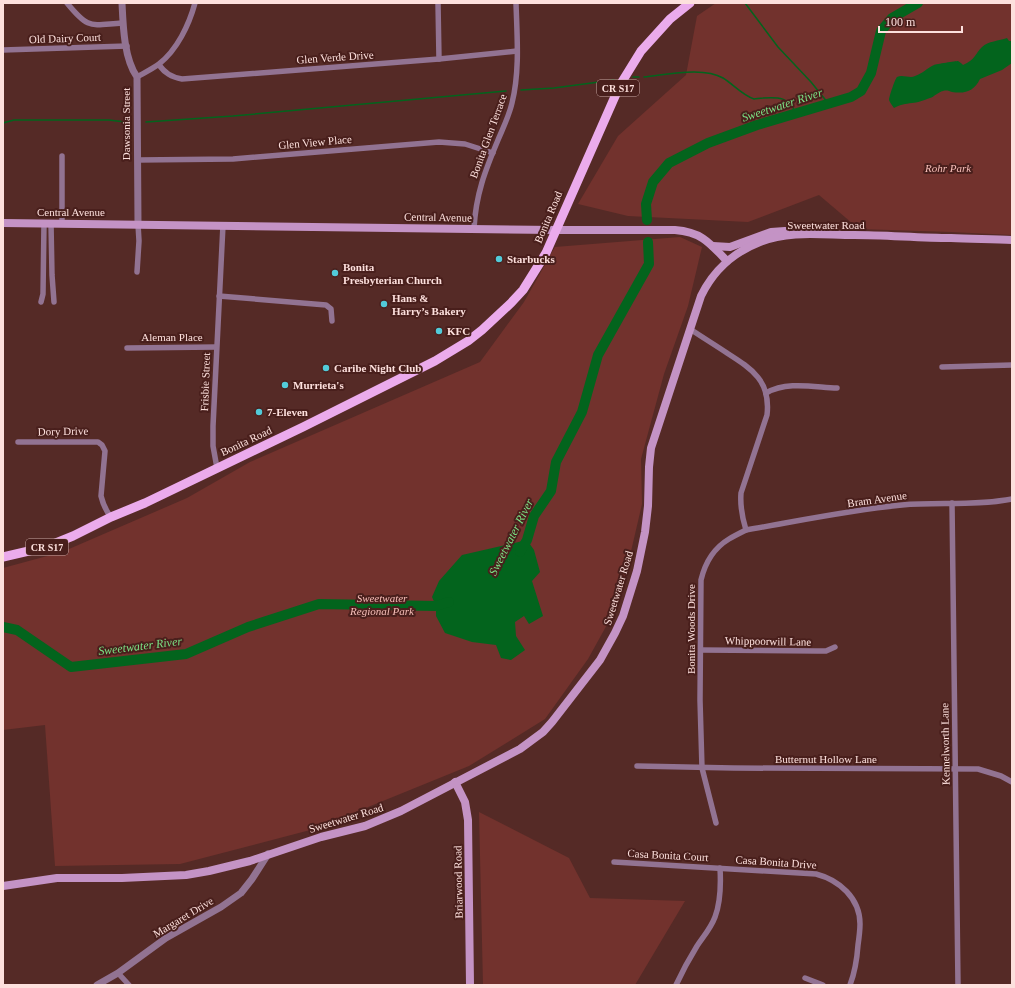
<svg xmlns="http://www.w3.org/2000/svg" width="1015" height="988" viewBox="0 0 1015 988" font-family="'Times New Roman',serif">
  <style>
    .green { fill: #72322d }
    .water { fill: #03641d }
    .lines { fill: none; stroke-linecap: round; stroke-linejoin: round }
    .stream { stroke: #03641d; stroke-width: 1.5 }
    .river { stroke: #03641d; stroke-width: 10 }
    .minor { stroke: #927392; stroke-width: 5.5 }
    .tertiary { stroke: #927392; stroke-width: 7 }
    .secondary { stroke: #c493c5; stroke-width: 8 }
    .primary { stroke: #ebabec; stroke-width: 9 }
    .poi-dot { fill: #52cbd9; stroke: #491f1c; stroke-width: 1.5 }
    .labels { text-anchor: middle; dominant-baseline: central; stroke-width: 4; stroke-linejoin: round; paint-order: stroke }
    .shield { fill: #491f1c; stroke: #c7a6a3; stroke-width: 1 }
    .shield-label { font-size: 10px; font-weight: bold; fill: #fde0dd }
    .street-label { font-size: 11px; fill: #fde0dd; stroke: #491f1c }
    .park-label { font-size: 11px; font-style: italic; fill: #f7bfb9; stroke: #491f1c }
    .poi-label { font-size: 11px; font-weight: bold; fill: #fde0dd; stroke: #491f1c; text-anchor: start }
    .water-label { font-size: 12px; font-style: italic; fill: #7ce486; stroke: #491f1c }
  </style>
  <rect width="100%" height="100%" fill="#552a26"/>
  <g class="green">
    <polygon points="716,3 1012,3 1012,235 951,232 859,229 819,195 748,222 628,216 578,204 618,136 686,75 697,16"/>
    <polygon points="680,237 702,247 688,306 664,374 641,459 642,504 619,603 588,659 545,719 469,766 314,829 180,864 55,866 45,725 3,730 3,568 62,552 187,498 250,462 480,362 524,302 555,247"/>
    <polygon points="479,812 569,858 590,898 685,901 635,985 483,985"/>
  </g>
  <g class="water">
    <path d="M1007,38l2,3h3v22l-10,7 -22,9c-6,12 -14,15 -28,13 -3,-1 -5,-2 -9,-1 -5,1 -9,6 -13,7 -6,2 -13,5 -18,5 -7,1 -11,1 -18,5 -2,-3 -4,-5 -5,-8 0,-3 6,-21 8,-23 6,-3 13,2 18,-1 7,-2 12,-8 19,-11 2,-1 22,-4 24,-4 2,1 4,3 5,4 12,-5 12,-11 19,-18 6,-6 17,-6 25,-9z"/>
    <polygon points="527,540 534,550 540,572 532,581 543,616 529,624 524,616 515,622 516,636 525,650 511,660 501,658 496,645 472,642 445,633 436,616 436,606 432,597 439,581 462,555"/>
  </g>
  <g class="lines">
    <g class="stream">
      <polyline points="745,3 778,47 811,82 828,103"/>
      <polyline points="633,77 639,77"/>
      <path d="M644,77c22,-2 59,-11 79,1 10,6 19,17 31,21 2,0 6,-1 9,-1 14,-1 28,-1 32,15"/>
      <polyline points="521,90 554,88 614,80"/>
      <polyline points="146,122 233,116 506,91"/>
      <polyline points="3,123 14,120 109,120 125,122"/>
    </g>
    <g class="river">
      <polyline points="647,220 646,204 653,182 669,163 708,143 757,125 851,97 861,91 871,73 881,31 892,18 918,3"/>
      <polyline points="520,552 527,540 534,516 551,491 556,462 582,412 598,355 649,264 648,242"/>
      <polyline points="3,627 17,630 71,667 186,654 248,627 319,604 436,606 449,602"/>
    </g>
    <g class="minor">
      <path d="M67,3c22,27 23,22 55,20"/>
      <polyline points="438,3 439,59"/>
      <polyline points="3,50 127,46"/>
      <path d="M159,65c6,8 12,12 23,14l257,-20 78,-8"/>
      <path d="M137,77c7,-4 15,-8 22,-13 18,-14 30,-39 36,-61"/>
      <polyline points="138,160 233,159 439,142 465,144 493,153"/>
      <polyline points="51,223 52,275 54,302"/>
      <polyline points="62,224 62,156"/>
      <path d="M474,228c2,-34 11,-57 24,-88 5,-12 11,-24 14,-37 8,-32 5,-67 4,-100"/>
      <polyline points="137,272 139,241 138,224"/>
      <polyline points="219,296 326,305 331,309 332,321"/>
      <polyline points="41,302 43,294 44,223"/>
      <path d="M690,329c12,8 25,16 37,24 25,16 44,28 40,62l-26,78c-1,13 1,24 5,37"/>
      <polyline points="127,348 216,347"/>
      <polyline points="942,367 1012,365"/>
      <path d="M766,393c21,-12 47,-6 71,-5"/>
      <path d="M18,442h80l4,3 3,6 -4,45c2,8 5,15 10,21"/>
      <polyline points="217,468 213,446 213,426 223,225"/>
      <polyline points="952,503 958,985"/>
      <polyline points="701,650 817,651 826,651 835,647"/>
      <polyline points="637,766 733,768 978,769 1001,776 1012,782"/>
      <path d="M716,823l-14,-55 -2,-68 1,-120c4,-17 13,-32 28,-41 5,-3 11,-6 17,-9 52,-9 104,-20 156,-25 37,-3 74,1 110,-6"/>
      <path d="M614,862l202,12c23,6 44,24 44,50 0,7 -1,14 -2,21 -1,14 -3,27 -8,40"/>
      <polyline points="118,973 129,985"/>
      <polyline points="805,978 823,985"/>
      <path d="M676,985c6,-13 13,-26 21,-39 6,-9 14,-18 18,-29 6,-16 6,-32 5,-49"/>
    </g>
    <g class="tertiary">
      <path d="M122,3c1,22 2,56 15,74l1,147"/>
      <polyline points="97,985 118,973 166,938 221,907 241,893 252,879 268,854"/>
    </g>
    <g class="secondary">
      <path d="M3,223l552,7h120c26,2 34,12 52,31"/>
      <polyline points="713,246 730,247 771,232 785,231"/>
      <polyline points="455,782 465,802 468,820 470,985"/>
      <path d="M3,886l54,-8h65l64,-3 23,-4 41,-10 71,-24 44,-11 36,-15 119,-62 23,-17 9,-10 48,-62 15,-27 8,-17 14,-45 8,-39 3,-26 1,-39 2,-19 50,-152c12,-25 33,-44 59,-54 29,-12 63,-7 94,-7 32,0 65,3 97,3 20,1 41,1 61,2"/>
    </g>
    <polyline class="primary" points="3,557 46,547 73,536 111,517 145,503 303,427 435,361 468,341 482,330 511,303 523,290 546,253 620,85 641,51 670,19 690,3"/>
  </g>
  <g class="poi-dot">
    <circle cx="499" cy="259" r="4"/>
    <circle cx="335" cy="273" r="4"/>
    <circle cx="384" cy="304" r="4"/>
    <circle cx="439" cy="331" r="4"/>
    <circle cx="326" cy="368" r="4"/>
    <circle cx="285" cy="385" r="4"/>
    <circle cx="259" cy="412" r="4"/>
  </g>
  <g class="labels">
    <g class="shield">
      <rect x="597" y="80" width="42" height="16" rx="3"/>
      <rect x="26" y="539" width="42" height="16" rx="3"/>
    </g>
    <g class="shield-label">
      <text x="618" y="88">CR S17</text>
      <text x="47" y="547">CR S17</text>
    </g>
    <g class="street-label">
      <text transform="translate(65 38) rotate(-2)">Old Dairy Court</text>
      <text transform="translate(335 57) rotate(-4)">Glen Verde Drive</text>
      <text transform="translate(126 124) rotate(-90)">Dawsonia Street</text>
      <text transform="translate(488 136) rotate(-70)">Bonita Glen Terrace</text>
      <text transform="translate(315 142) rotate(-5)">Glen View Place</text>
      <text x="71" y="212">Central Avenue</text>
      <text transform="translate(438 217) rotate(1)">Central Avenue</text>
      <text transform="translate(548 217) rotate(-67)">Bonita Road</text>
      <text x="826" y="225">Sweetwater Road</text>
      <text x="172" y="337">Aleman Place</text>
      <text transform="translate(205 382) rotate(-88)">Frisbie Street</text>
      <text transform="translate(63 431) rotate(-1)">Dory Drive</text>
      <text transform="translate(246 441) rotate(-25)">Bonita Road</text>
      <text transform="translate(877 499) rotate(-8)">Bram Avenue</text>
      <text transform="translate(618 588) rotate(-73)">Sweetwater Road</text>
      <text transform="translate(691 629) rotate(-90)">Bonita Woods Drive</text>
      <text transform="translate(768 641) rotate(1)">Whippoorwill Lane</text>
      <text transform="translate(945 744) rotate(-91)">Kennelworth Lane</text>
      <text x="826" y="759">Butternut Hollow Lane</text>
      <text transform="translate(346 818) rotate(-17)">Sweetwater Road</text>
      <text transform="translate(668 855) rotate(3)">Casa Bonita Court</text>
      <text transform="translate(776 862) rotate(4)">Casa Bonita Drive</text>
      <text transform="translate(458 882) rotate(-91)">Briarwood Road</text>
      <text transform="translate(183 917) rotate(-31)">Margaret Drive</text>
    </g>
    <g class="park-label">
      <text x="948" y="168">Rohr Park</text>
      <text x="382" y="598">Sweetwater<tspan x="382" dy="13">Regional Park</tspan></text>
    </g>
    <g class="poi-label">
      <text x="507" y="259">Starbucks</text>
      <text x="343" y="267">Bonita<tspan x="343" dy="13">Presbyterian Church</tspan></text>
      <text x="392" y="298">Hans &amp;<tspan x="392" dy="13">Harry’s Bakery</tspan></text>
      <text x="447" y="331">KFC</text>
      <text x="334" y="368">Caribe Night Club</text>
      <text x="293" y="385">Murrieta's</text>
      <text x="267" y="412">7-Eleven</text>
    </g>
    <g class="water-label">
      <text transform="translate(782 105) rotate(-18)">Sweetwater River</text>
      <text transform="translate(511 537) rotate(-63)">Sweetwater River</text>
      <text transform="translate(140 646) rotate(-7)">Sweetwater River</text>
    </g>
  </g>
  <rect width="1015" height="988" fill="none" stroke="#fde0dd" stroke-width="8"/>
  <path d="M879 26v6h83v-6" fill="none" stroke="#fde0dd" stroke-width="2"/>
  <text x="885" y="26" font-size="12" fill="#fde0dd" stroke="#491f1c" stroke-width="3" paint-order="stroke">100 m</text>
</svg>
